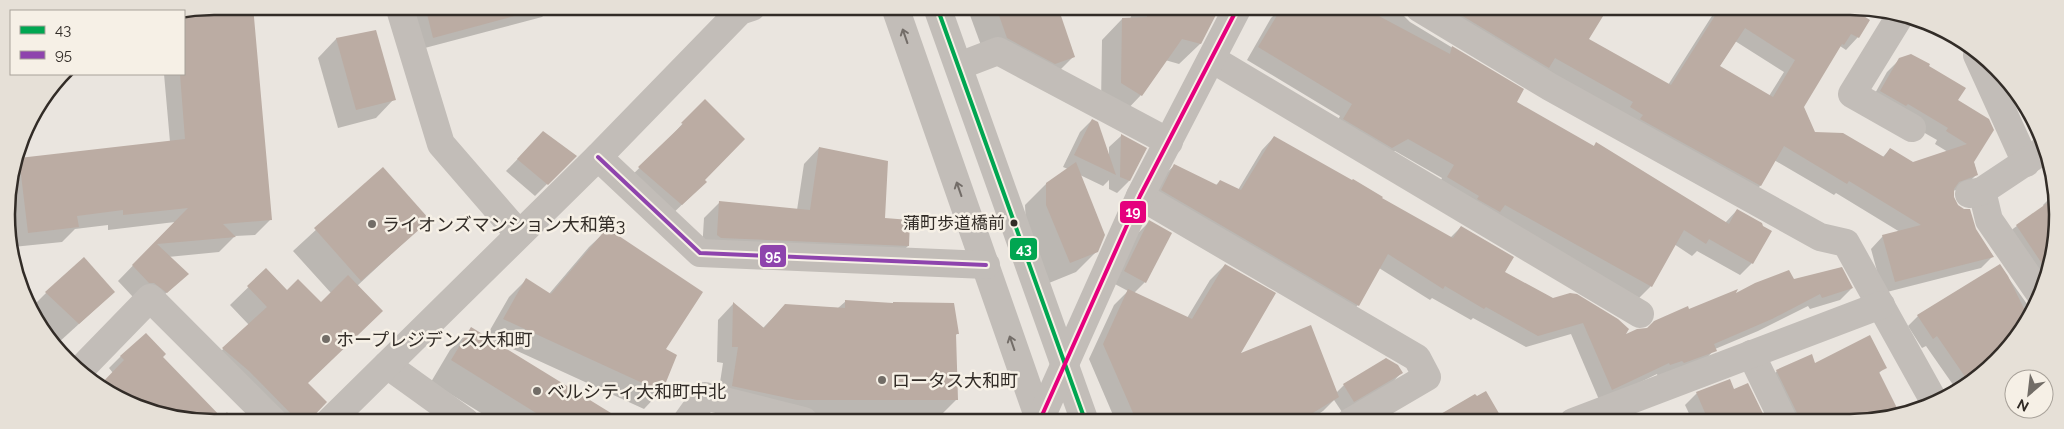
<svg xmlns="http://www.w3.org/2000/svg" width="2064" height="429" viewBox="0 0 2064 429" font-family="Raleway,'Noto Sans JP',sans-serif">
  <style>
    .shadow { fill: #0003; fill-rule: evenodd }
    .building { fill: #bbaca3; fill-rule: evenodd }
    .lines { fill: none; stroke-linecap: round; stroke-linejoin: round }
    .minor { stroke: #c2bdb8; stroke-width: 28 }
    .bus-1-casing { stroke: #f6f0e6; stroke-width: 8 }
    .bus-2-casing { stroke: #f6f0e6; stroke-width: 8 }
    .bus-3-casing { stroke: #f6f0e6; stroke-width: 8 }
    .bus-1 { stroke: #00a651; stroke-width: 4 }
    .bus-2 { stroke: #8e44ad; stroke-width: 4 }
    .bus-3 { stroke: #e5007d; stroke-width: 4 }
    .oneway { stroke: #736d68 }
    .bus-dot { fill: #322c27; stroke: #f6f0e6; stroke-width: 2 }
    .poi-dot { fill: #726d67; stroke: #f6f0e6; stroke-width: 2 }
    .labels { text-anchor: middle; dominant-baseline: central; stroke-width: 5; stroke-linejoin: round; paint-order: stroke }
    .bus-label { font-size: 17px; fill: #322c27; stroke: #f6f0e6; text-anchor: end }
    .poi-label { font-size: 18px; fill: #322c27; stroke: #f6f0e6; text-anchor: start }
    .rim { fill: none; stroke: #322c27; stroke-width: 2.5 }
    .line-badge { stroke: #f6f0e6; stroke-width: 2 }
    .badge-label { font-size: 14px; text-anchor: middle; font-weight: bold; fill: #fff }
  </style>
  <rect width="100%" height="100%" fill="#eae5df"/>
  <g class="shadow">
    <polygon points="239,6 270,220 255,235 235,236 219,252 168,257 187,274 151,307 133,297 118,281 175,222 108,230 108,225 75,229 62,242 13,247 7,198 16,163 20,159 170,142 164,74 184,74 184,12"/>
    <polygon points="410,6 553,7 542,17 421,49"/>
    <polygon points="967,7 1057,7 1074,56 1052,78 986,59"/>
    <polygon points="1135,7 1219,7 1200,44 1179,64 1165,60 1141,95 1121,116 1101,104 1102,40 1122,19 1130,19"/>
    <polygon points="1282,7 1402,7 1404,16 1410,22 1522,90 1515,102 1593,147 1596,144 1725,223 1737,210 1752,263 1740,275 1697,251 1692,256 1674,244 1651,286 1639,298 1436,190 1442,178 1395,151 1379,160 1332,132 1340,116 1247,60 1271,18"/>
    <path d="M1416,8h190l-19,31 81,46 49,-77h132l20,12 -11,17 -12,13 -6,-4 -37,60 11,27 68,25 8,-9 23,14 35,-11 -13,-8 2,-4 -42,-24 -26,-12 18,-32 13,-13 28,7 29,34 20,74 -13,13 -11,4 -1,6 41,59 -12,12 -98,25 -12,-44 12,-13 17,-4 -64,-39 -2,2 -60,-35 -14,26 -12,12zM1735,41l49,31 -15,24 -50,-29z"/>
    <polygon points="375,31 394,99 376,118 338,128 318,58 336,39"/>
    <polygon points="691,114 703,180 691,196 668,218 625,182 669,139"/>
    <polygon points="1092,120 1109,158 1109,147 1121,136 1146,149 1129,181 1117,193 1109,189 1109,180 1103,186 1080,175 1097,251 1076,272 1049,283 1026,226 1025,205 1046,184 1068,169 1063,167 1080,132"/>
    <polygon points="1274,137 1450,238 1461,227 1504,273 1623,336 1648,329 1688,310 1794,280 1852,288 1840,300 1810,309 1808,306 1758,331 1715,349 1703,362 1658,377 1657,374 1600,402 1571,334 1526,347 1473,318 1471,320 1432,298 1430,300 1379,268 1358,305 1346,318 1149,202 1162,177 1175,165 1215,186 1220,181 1238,190 1262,150"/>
    <polygon points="531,145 575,156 535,196 506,171"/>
    <polygon points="819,148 908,246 892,261 702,251 704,218 720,202 797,210 804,164"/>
    <polygon points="382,169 428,220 357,286 307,384 325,402 306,421 263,421 205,366 249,325 230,305 266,270 287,291 321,304 331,293 293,251"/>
    <polygon points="2053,195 2056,241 2041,293 2003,238 2014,228 2044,207 2043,205"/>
    <polygon points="1150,221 1145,282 1134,293 1187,318 1210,280 1225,265 1238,355 1336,393 1344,385 1401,373 1390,385 1342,412 1334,400 1323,411 1306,422 1116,422 1089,359 1114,305 1128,291 1113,283 1138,233"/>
    <polygon points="607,230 664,350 661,391 644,409 493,340 492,341 622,421 494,421 431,382 450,350 472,329 486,337 509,297 526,280 549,294 589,247"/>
    <polygon points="2000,266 2027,304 2034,309 1997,362 1956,389 1926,346 1922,348 1908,326 1918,316"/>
    <polygon points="114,292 58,343 47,333 32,307 46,293"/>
    <polygon points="846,301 957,334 955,336 957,399 941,415 780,416 717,402 723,363 717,362 718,320 733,304 763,328 785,305 838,308"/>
    <polygon points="121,356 161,357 221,418 227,412 234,421 188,421 111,395 100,386 113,373 109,368"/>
    <polygon points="1815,364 1885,367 1878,374 1899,414 1863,422 1787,422 1766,382 1777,371"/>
    <polygon points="1733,390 1762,415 1754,422 1693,422 1685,405 1697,393"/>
  </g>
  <g class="building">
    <polygon points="225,6 253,6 272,220 223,224 236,237 157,244 189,274 167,293 154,283 149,283 132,265 188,208 123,215 123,210 77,216 79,227 28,233 19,158 185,139 180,74 184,74 184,12"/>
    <polygon points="425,6 521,7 522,14 433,38"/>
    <polygon points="996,7 1058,7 1075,57 1055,64 1007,38"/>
    <polygon points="1147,7 1220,7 1201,44 1182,39 1142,96 1121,83 1122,18 1147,17"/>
    <polygon points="1282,7 1362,7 1450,54 1452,46 1524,89 1517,102 1594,146 1596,142 1729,224 1737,209 1762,223 1763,226 1772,231 1753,264 1709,239 1706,244 1684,230 1652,287 1505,205 1500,212 1477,199 1479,196 1447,177 1454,165 1408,139 1392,148 1343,119 1352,104 1258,47"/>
    <path d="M1463,8h145l-19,31 82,46 47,-74 -5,-3h138l19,12 -11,18 -8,-4 -7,11 -2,-1 -38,63 11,25 28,1 41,24 6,-9 23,14 54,-18 -21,-13 2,-3 -40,-24 -2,2 -26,-15 19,-33 12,-4 19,10 -1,2 37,22 -8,12 31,19 5,11 -20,32 4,13 -19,7 -5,7v8l4,8 6,4h6l6,20 18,28 -99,25 -13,-47 39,-10 -72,-44 -2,3 -63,-38 -23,40 -121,-67 3,-4 -13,-8 3,-5 -78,-44 -6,10 -10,-6 -78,-47zM1745,28l50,32 -22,37 -53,-31z"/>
    <polygon points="376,30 396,100 356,110 336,38"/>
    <polygon points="705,99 745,139 705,180 707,182 682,205 638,167 683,124 681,123"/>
    <polygon points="1092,119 1098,122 1116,175 1074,155"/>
    <polygon points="543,131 577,156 548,185 517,159"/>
    <polygon points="1121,134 1147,148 1130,181 1120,177"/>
    <polygon points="1274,136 1352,180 1353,179 1383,197 1382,198 1453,238 1461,226 1514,257 1505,272 1553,298 1570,293 1577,294 1618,319 1629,329 1626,334 1637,329 1647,328 1654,321 1688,306 1689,309 1738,289 1736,293 1755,283 1789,270 1794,279 1842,267 1853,288 1822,298 1820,294 1772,319 1714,344 1717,351 1684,363 1682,361 1670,365 1669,363 1612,390 1583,323 1538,336 1486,307 1484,309 1445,286 1443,289 1388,254 1359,306 1161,190 1174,164 1217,185 1220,180 1241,190"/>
    <polygon points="819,147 888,161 885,218 910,220 909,246 721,238 717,235 719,201 810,210"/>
    <polygon points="1076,162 1105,235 1098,252 1070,263 1046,205 1046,183"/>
    <polygon points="383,167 430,220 361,281 314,228"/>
    <polygon points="2053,199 2056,241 2047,271 2016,225"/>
    <polygon points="1149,220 1172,233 1146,283 1124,271"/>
    <polygon points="607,228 703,292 666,349 677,355 662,392 503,319 526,278 551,294"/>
    <polygon points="84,257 115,292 79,324 45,292"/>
    <polygon points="1225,264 1276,293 1241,353 1311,325 1339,397 1298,422 1137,422 1103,344 1128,289 1192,319"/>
    <polygon points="2000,264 2008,276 2028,317 2011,342 1992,352 1998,360 1997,362 1968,381 1937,336 1933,339 1917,315"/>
    <polygon points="266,268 287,290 298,279 321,302 348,275 383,311 308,383 327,402 309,421 298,421 249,371 222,348 267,307 247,286"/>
    <polygon points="845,300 893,303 893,302 954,303 959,334 956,334 958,400 797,400 732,386 738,347 732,347 733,302 764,328 785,304 845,308"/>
    <polygon points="471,327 489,338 624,421 549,421 451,360"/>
    <polygon points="146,333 166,354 163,357 225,421 188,421 111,395 99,386 124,360 120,356"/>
    <polygon points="1870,335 1887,368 1879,372 1900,414 1863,422 1799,422 1798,415 1776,370 1812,354 1815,363"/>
    <polygon points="1386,358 1398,365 1403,373 1354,402 1343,384"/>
    <polygon points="1730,379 1734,389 1748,383 1767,422 1709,422 1696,392"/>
    <polygon points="1486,391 1504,422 1427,422 1475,394 1477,396"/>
  </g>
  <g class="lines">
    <g class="minor">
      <polyline points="399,6 441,144 519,234"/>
      <polyline points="895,7 1040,422"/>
      <polyline points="937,7 1085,422"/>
      <polyline points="1419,8 1550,87 1820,237 1846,243 1935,403"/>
      <polyline points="1900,16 1852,94 1912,128"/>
      <polyline points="1977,55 2026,163"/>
      <polyline points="1212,59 1640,314"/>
      <polyline points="959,66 998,51 1169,142"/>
      <polyline points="598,157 700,253 986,265"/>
      <polyline points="1982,191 1989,220 2040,294"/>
      <polyline points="1969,194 1982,191 2045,149"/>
      <polyline points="1140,196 1417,358 1427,377 1350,422"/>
      <polyline points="1751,354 1784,422"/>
      <polyline points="387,365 465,421"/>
      <polyline points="80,370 150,298 273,421"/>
      <polyline points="330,421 598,157 740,11 752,7"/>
      <polyline points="687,421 705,396 804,421"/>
      <polyline points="1039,422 1140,196 1238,7"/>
      <polyline points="1573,422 1881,305"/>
    </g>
    <defs>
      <polyline id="bus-1" points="937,7 1085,420"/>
      <polyline id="bus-2" points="598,157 700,253 986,265"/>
      <polyline id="bus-3" points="1039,422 1140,196 1238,7"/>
    </defs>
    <use href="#bus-1" class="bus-1-casing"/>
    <use href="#bus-2" class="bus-2-casing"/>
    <use href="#bus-3" class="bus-3-casing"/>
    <use href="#bus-1" class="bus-1"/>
    <use href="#bus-2" class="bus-2"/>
    <use href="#bus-3" class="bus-3"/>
  </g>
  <defs><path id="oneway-shaft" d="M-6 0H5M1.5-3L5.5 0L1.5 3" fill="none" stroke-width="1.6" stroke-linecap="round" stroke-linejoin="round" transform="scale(1.25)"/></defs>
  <g class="oneway">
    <use href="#oneway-shaft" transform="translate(905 36) rotate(-109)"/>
    <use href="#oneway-shaft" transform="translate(959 189) rotate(-109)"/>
    <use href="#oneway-shaft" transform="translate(1012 343) rotate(-109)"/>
  </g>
  <circle class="bus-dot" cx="1014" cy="223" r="4.5"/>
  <g class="poi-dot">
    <circle cx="372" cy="224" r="5"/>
    <circle cx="326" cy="339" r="5"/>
    <circle cx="882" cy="380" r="5"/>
    <circle cx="537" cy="391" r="5"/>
  </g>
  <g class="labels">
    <g class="bus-label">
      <text x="1005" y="223">蒲町歩道橋前</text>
    </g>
    <g class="poi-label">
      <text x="382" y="224">ライオンズマンション大和第3</text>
      <text x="336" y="339">ホープレジデンス大和町</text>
      <text x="892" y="380">ロータス大和町</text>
      <text x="547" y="391">ベルシティ大和町中北</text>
    </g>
  </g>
  <path d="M0 0H2064V429H0ZM214 15H1850A199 199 0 0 1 2049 214V215A199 199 0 0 1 1850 414H214A199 199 0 0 1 15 215V214A199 199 0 0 1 214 15Z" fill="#e6e0d7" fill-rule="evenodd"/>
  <path class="rim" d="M214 15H1850A199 199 0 0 1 2049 214V215A199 199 0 0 1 1850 414H214A199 199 0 0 1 15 215V214A199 199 0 0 1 214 15Z"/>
  <g class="line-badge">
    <rect x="1119" y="200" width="28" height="24" rx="5" fill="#e5007d"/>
    <rect x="1009" y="237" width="29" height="24" rx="5" fill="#00a651"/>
    <rect x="759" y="244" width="28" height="24" rx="5" fill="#8e44ad"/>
  </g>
  <g class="badge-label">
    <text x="1133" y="217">19</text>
    <text x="1024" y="254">43</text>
    <text x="773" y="261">95</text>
  </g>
  <rect x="10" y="10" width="175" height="65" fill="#f6f0e6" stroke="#a8a29a"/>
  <rect x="20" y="26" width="25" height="8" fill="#00a651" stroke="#a8a29a"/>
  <text x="55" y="35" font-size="15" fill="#322c27">43</text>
  <rect x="20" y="51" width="25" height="8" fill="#8e44ad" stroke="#a8a29a"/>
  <text x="55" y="60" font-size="15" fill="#322c27">95</text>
  <g transform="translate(2029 394) rotate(208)"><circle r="24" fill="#f6f0e6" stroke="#a8a29a"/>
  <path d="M0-4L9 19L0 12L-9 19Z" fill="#726d67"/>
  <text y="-8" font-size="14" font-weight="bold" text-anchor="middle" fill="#322c27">N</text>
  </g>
</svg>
